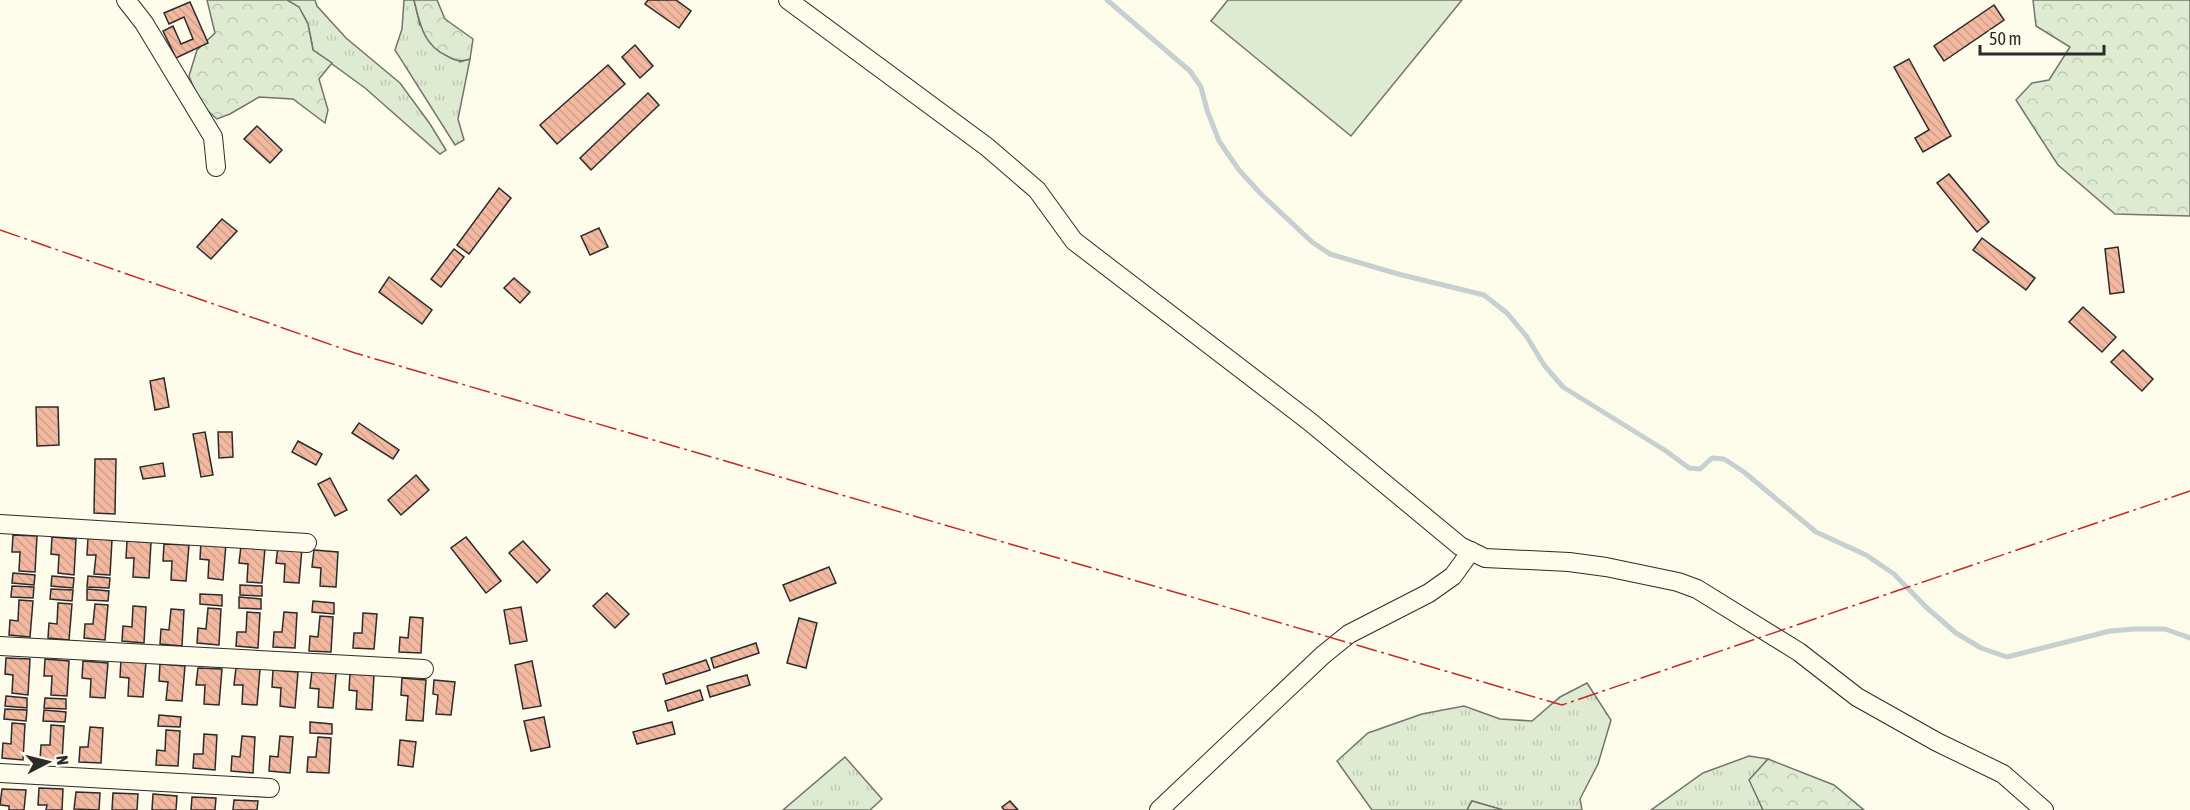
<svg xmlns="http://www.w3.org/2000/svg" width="2190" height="810" viewBox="0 0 2190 810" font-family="'Asap Condensed',sans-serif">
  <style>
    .grass { fill: url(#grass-tufts); stroke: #74746e; stroke-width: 1.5 }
    .forest { fill: url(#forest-crowns); stroke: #74746e; stroke-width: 1.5 }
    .park { fill: #deebd1; stroke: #74746e; stroke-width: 1.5 }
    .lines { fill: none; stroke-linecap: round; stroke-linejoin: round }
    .stream { stroke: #c7d0d0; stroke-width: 5 }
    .building { fill: url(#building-back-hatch); stroke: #2b2b2b; stroke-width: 1.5 }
    .minor-casing { stroke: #2b2b2b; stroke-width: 20 }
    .minor { stroke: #fdfbea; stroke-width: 18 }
    .power { stroke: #c62828; stroke-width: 1.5; stroke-dasharray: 21 4.5 3 4.5; stroke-linecap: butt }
  </style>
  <defs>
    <pattern id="grass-tufts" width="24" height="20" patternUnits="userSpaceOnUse" patternTransform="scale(1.5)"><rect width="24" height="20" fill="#deebd1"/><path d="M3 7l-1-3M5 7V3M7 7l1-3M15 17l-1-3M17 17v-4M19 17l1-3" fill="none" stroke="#bfcab4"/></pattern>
    <pattern id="forest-crowns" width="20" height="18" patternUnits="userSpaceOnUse" patternTransform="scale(1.5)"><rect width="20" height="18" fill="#deebd1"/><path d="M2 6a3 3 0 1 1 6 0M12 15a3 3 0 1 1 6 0" fill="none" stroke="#bfcab4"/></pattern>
    <pattern id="building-back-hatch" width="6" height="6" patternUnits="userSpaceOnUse" patternTransform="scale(1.5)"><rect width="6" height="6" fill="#f2b8a0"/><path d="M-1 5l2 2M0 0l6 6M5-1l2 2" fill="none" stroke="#d09e8a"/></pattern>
  </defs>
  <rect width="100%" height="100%" fill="#fdfbea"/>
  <g class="grass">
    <path d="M287,0h28l2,6 29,32 54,45 30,41 16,26 -6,4 -75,-66 -52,-38c-4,-23 -5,-38 -26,-50z"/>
    <polygon points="404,0 414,0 420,25 460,62 470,59 458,119 464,140 455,145 395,50 402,29"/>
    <polygon points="1587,683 1611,720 1598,764 1580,799 1582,810 1503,810 1472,801 1467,810 1372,810 1337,761 1368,733 1422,714 1464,706 1500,719 1532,721 1560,697"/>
    <polygon points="1749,756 1768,759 1750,780 1763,810 1651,810 1703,773"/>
    <polygon points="845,757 882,799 870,810 783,810"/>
  </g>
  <g class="forest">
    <polygon points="207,0 287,0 299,7 308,24 313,50 332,63 319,79 328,110 325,123 293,99 259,97 230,114 217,119 200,104 189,76 197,50 215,33"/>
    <path d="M414,0h23l8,19 28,20 -3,20c-10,3 -14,2 -23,-3 -24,-11 -27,-32 -33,-56z"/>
    <polygon points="2033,0 2190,0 2190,216 2115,214 2058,165 2016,100 2032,83 2049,80 2070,47 2036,26"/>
    <polygon points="1768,759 1834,785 1864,810 1763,810 1749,780"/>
    <polygon points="1472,801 1503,810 1467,810"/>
  </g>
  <polygon class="park" points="1228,0 1462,0 1351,136 1211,21"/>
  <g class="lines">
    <polyline class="stream" points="1107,0 1190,71 1201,87 1207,110 1219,141 1239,170 1261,194 1312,242 1330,254 1398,274 1484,295 1507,313 1527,337 1544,365 1563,387 1666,451 1689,468 1700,469 1712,458 1724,459 1744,472 1816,532 1866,555 1894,574 1926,607 1956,633 1981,648 2007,657 2110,631 2135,629 2165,629 2190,638"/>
  </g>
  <g class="building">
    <polygon points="648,0 676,0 691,11 679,28 645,4"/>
    <polygon points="190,2 208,43 176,58 163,31 173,26 181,44 193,39 184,17 169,24 164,13"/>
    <polygon points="1994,5 2004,20 1944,61 1934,46"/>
    <polygon points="635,45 653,66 640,78 622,57"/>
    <polygon points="1909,59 1951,136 1923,152 1915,138 1929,130 1894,67"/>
    <polygon points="608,65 625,84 557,144 540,125"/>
    <polygon points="648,93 659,105 591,170 580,158"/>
    <polygon points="257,126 282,150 270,163 244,139"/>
    <polygon points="1949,174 1989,222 1977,232 1937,183"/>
    <polygon points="499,188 511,198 469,254 457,245"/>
    <polygon points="222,219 237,231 211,259 197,247"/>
    <polygon points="599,228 608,247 590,255 581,236"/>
    <polygon points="1982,238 2035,278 2026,290 1973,250"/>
    <polygon points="2118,247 2124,292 2110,294 2105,249"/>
    <polygon points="454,249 464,257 441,287 431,279"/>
    <polygon points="389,277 432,310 422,324 379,292"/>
    <polygon points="514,278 530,292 520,303 504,288"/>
    <polygon points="2083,307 2116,337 2102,352 2069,322"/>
    <polygon points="2123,350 2153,379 2142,391 2111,362"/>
    <polygon points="164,378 169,407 155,410 150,381"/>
    <polygon points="36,407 58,407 59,445 37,446"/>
    <polygon points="359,423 399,450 393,459 352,433"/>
    <polygon points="205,432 213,475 201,477 193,434"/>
    <polygon points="218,432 232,432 233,457 219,458"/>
    <polygon points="298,441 322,454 316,465 292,452"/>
    <polygon points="95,459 116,459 115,514 94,513"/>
    <polygon points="163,463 165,476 143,479 140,467"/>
    <polygon points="416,475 429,490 401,515 388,500"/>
    <polygon points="330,478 347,510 335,516 318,484"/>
    <polygon points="13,535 37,536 35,572 19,571 20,552 12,552"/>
    <polygon points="52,537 76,539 74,575 58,573 59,555 51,554"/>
    <polygon points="466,537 501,581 486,593 451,548"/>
    <polygon points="88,538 112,540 110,575 94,574 96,555 87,555"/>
    <polygon points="127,541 151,542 149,578 133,577 134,558 126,558"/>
    <polygon points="523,541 550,570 537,583 509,553"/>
    <polygon points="201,542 226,544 223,580 208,578 209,560 200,559"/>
    <polygon points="164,544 189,545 186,581 171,580 172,561 163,561"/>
    <polygon points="241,546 265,548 262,583 247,582 248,564 239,563"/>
    <polygon points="278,546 302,548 299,583 284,582 285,564 276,563"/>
    <polygon points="314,550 338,552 336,587 320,586 321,568 312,567"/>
    <polygon points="829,567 836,583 790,601 783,585"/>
    <polygon points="13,573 35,575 34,585 12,583"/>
    <polygon points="52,576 74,578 73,588 51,586"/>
    <polygon points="88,576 110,578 109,588 87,587"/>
    <polygon points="240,585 262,586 262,596 240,595"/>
    <polygon points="12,586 34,587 33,598 11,597"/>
    <polygon points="51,589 73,590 72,601 50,599"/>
    <polygon points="87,589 109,591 108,601 87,600"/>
    <polygon points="607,593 629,614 615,628 593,606"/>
    <polygon points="200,594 222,595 222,606 200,604"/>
    <polygon points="239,597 261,599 261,609 239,608"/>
    <polygon points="19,600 33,601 30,637 9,635 10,620 18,621"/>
    <polygon points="313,601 334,603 334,614 312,612"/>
    <polygon points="58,603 72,604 69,640 48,638 49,623 57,624"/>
    <polygon points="95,604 108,605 105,640 84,638 85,624 93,624"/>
    <polygon points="133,606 146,607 144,643 122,641 123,626 132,627"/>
    <polygon points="521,607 527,641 510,644 504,610"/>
    <polygon points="208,608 221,609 219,645 197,643 198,628 206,629"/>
    <polygon points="171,609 184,610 182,646 160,644 161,629 169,630"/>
    <polygon points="247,612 260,613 258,648 236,646 237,632 246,632"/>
    <polygon points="284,612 297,613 295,648 273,647 274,632 282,632"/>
    <polygon points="363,613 377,614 374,649 353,648 354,633 362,633"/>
    <polygon points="320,616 333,617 331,652 309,651 310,636 318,637"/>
    <polygon points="410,617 423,618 421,653 399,652 400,637 408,638"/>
    <polygon points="799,618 817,623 806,668 787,663"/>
    <polygon points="756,643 759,653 714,668 711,658"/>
    <polygon points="6,658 30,659 28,695 12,693 13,675 5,674"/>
    <polygon points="45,659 69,661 67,696 51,695 52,676 44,676"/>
    <polygon points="121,660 146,662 143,697 128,696 129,678 120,677"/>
    <polygon points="706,660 710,670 666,684 663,674"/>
    <polygon points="83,661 108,663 105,698 90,697 91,679 82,678"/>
    <polygon points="532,661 541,706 523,709 515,665"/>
    <polygon points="160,664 185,666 182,701 166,700 168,682 159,681"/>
    <polygon points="198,668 222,669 219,705 204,704 205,685 196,685"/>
    <polygon points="236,668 260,669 257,705 242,704 243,685 234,685"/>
    <polygon points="273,670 298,672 295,708 280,706 281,688 272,687"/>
    <polygon points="312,671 336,673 333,708 318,707 319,689 310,688"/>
    <polygon points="350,673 374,675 372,710 356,709 357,691 349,690"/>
    <polygon points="747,675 750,685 710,697 707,686"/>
    <polygon points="402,678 426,680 423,721 406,720 408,696 401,695"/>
    <polygon points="434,680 455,682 451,715 436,714 438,695 433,694"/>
    <polygon points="700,690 703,700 668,711 665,701"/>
    <polygon points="6,696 27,698 27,708 5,706"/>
    <polygon points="45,698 66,699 66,709 44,708"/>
    <polygon points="5,709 27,710 26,721 4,719"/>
    <polygon points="44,710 66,712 65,722 43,721"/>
    <polygon points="159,715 181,717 180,727 158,726"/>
    <polygon points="544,717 550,747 531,751 524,721"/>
    <polygon points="310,722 332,724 332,734 310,733"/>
    <polygon points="672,722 675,734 637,744 633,732"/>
    <polygon points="12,723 25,724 23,760 2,758 3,743 11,744"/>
    <polygon points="51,725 64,726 62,761 40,760 41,745 50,745"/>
    <polygon points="90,727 103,728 101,763 79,762 80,747 88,747"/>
    <polygon points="166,730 180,731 178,766 156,765 157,750 165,751"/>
    <polygon points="204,734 217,735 215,770 193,768 194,754 203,754"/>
    <polygon points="242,736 255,737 253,773 231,771 232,756 240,757"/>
    <polygon points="280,736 293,737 290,773 269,771 270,756 278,757"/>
    <polygon points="318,737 331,738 329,773 307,772 308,757 316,757"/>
    <polygon points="400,740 416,742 413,767 398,765"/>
    <polygon points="39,788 63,789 62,810 46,810 47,805 38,805"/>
    <polygon points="2,789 26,790 24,810 9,810 9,806 0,805"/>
    <polygon points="76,792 100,793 99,810 74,809"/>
    <polygon points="113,793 138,794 137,810 112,810"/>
    <polygon points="153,794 177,796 176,810 152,810"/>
    <polygon points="192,797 216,798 215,810 191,810"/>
    <polygon points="234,800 258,801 257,810 233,810"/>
    <polygon points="1010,801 1018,810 1004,810 1002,807"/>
  </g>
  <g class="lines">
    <defs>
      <g id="minor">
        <polyline points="126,0 144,23 213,137 216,167"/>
        <polyline points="788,0 987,147 1037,190 1074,241 1309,421 1460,546 1485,558 1569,562 1606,567 1678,582 1697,589 1799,652 1857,697 1937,742 2003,774 2044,810"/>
        <polyline points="0,524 307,543"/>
        <polyline points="0,646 424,669"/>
        <polyline points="0,773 270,788"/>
        <polyline points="1159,810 1323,655 1349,634 1429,593 1453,576 1471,551"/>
      </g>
    </defs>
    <use href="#minor" class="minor-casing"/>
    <use href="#minor" class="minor"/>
    <polyline class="power" points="0,230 355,353 1562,705 2190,491"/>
  </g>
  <g transform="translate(48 762) rotate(83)" stroke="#fdfbea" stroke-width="4.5" paint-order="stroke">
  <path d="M0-4.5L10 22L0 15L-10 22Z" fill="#2b2b2b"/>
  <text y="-9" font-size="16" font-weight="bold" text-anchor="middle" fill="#2b2b2b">N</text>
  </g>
  <path d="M1980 45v9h124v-9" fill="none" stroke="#2b2b2b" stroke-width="3"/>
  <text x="1989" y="45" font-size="18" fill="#2b2b2b" stroke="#fdfbea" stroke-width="4.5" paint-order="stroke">50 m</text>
</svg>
